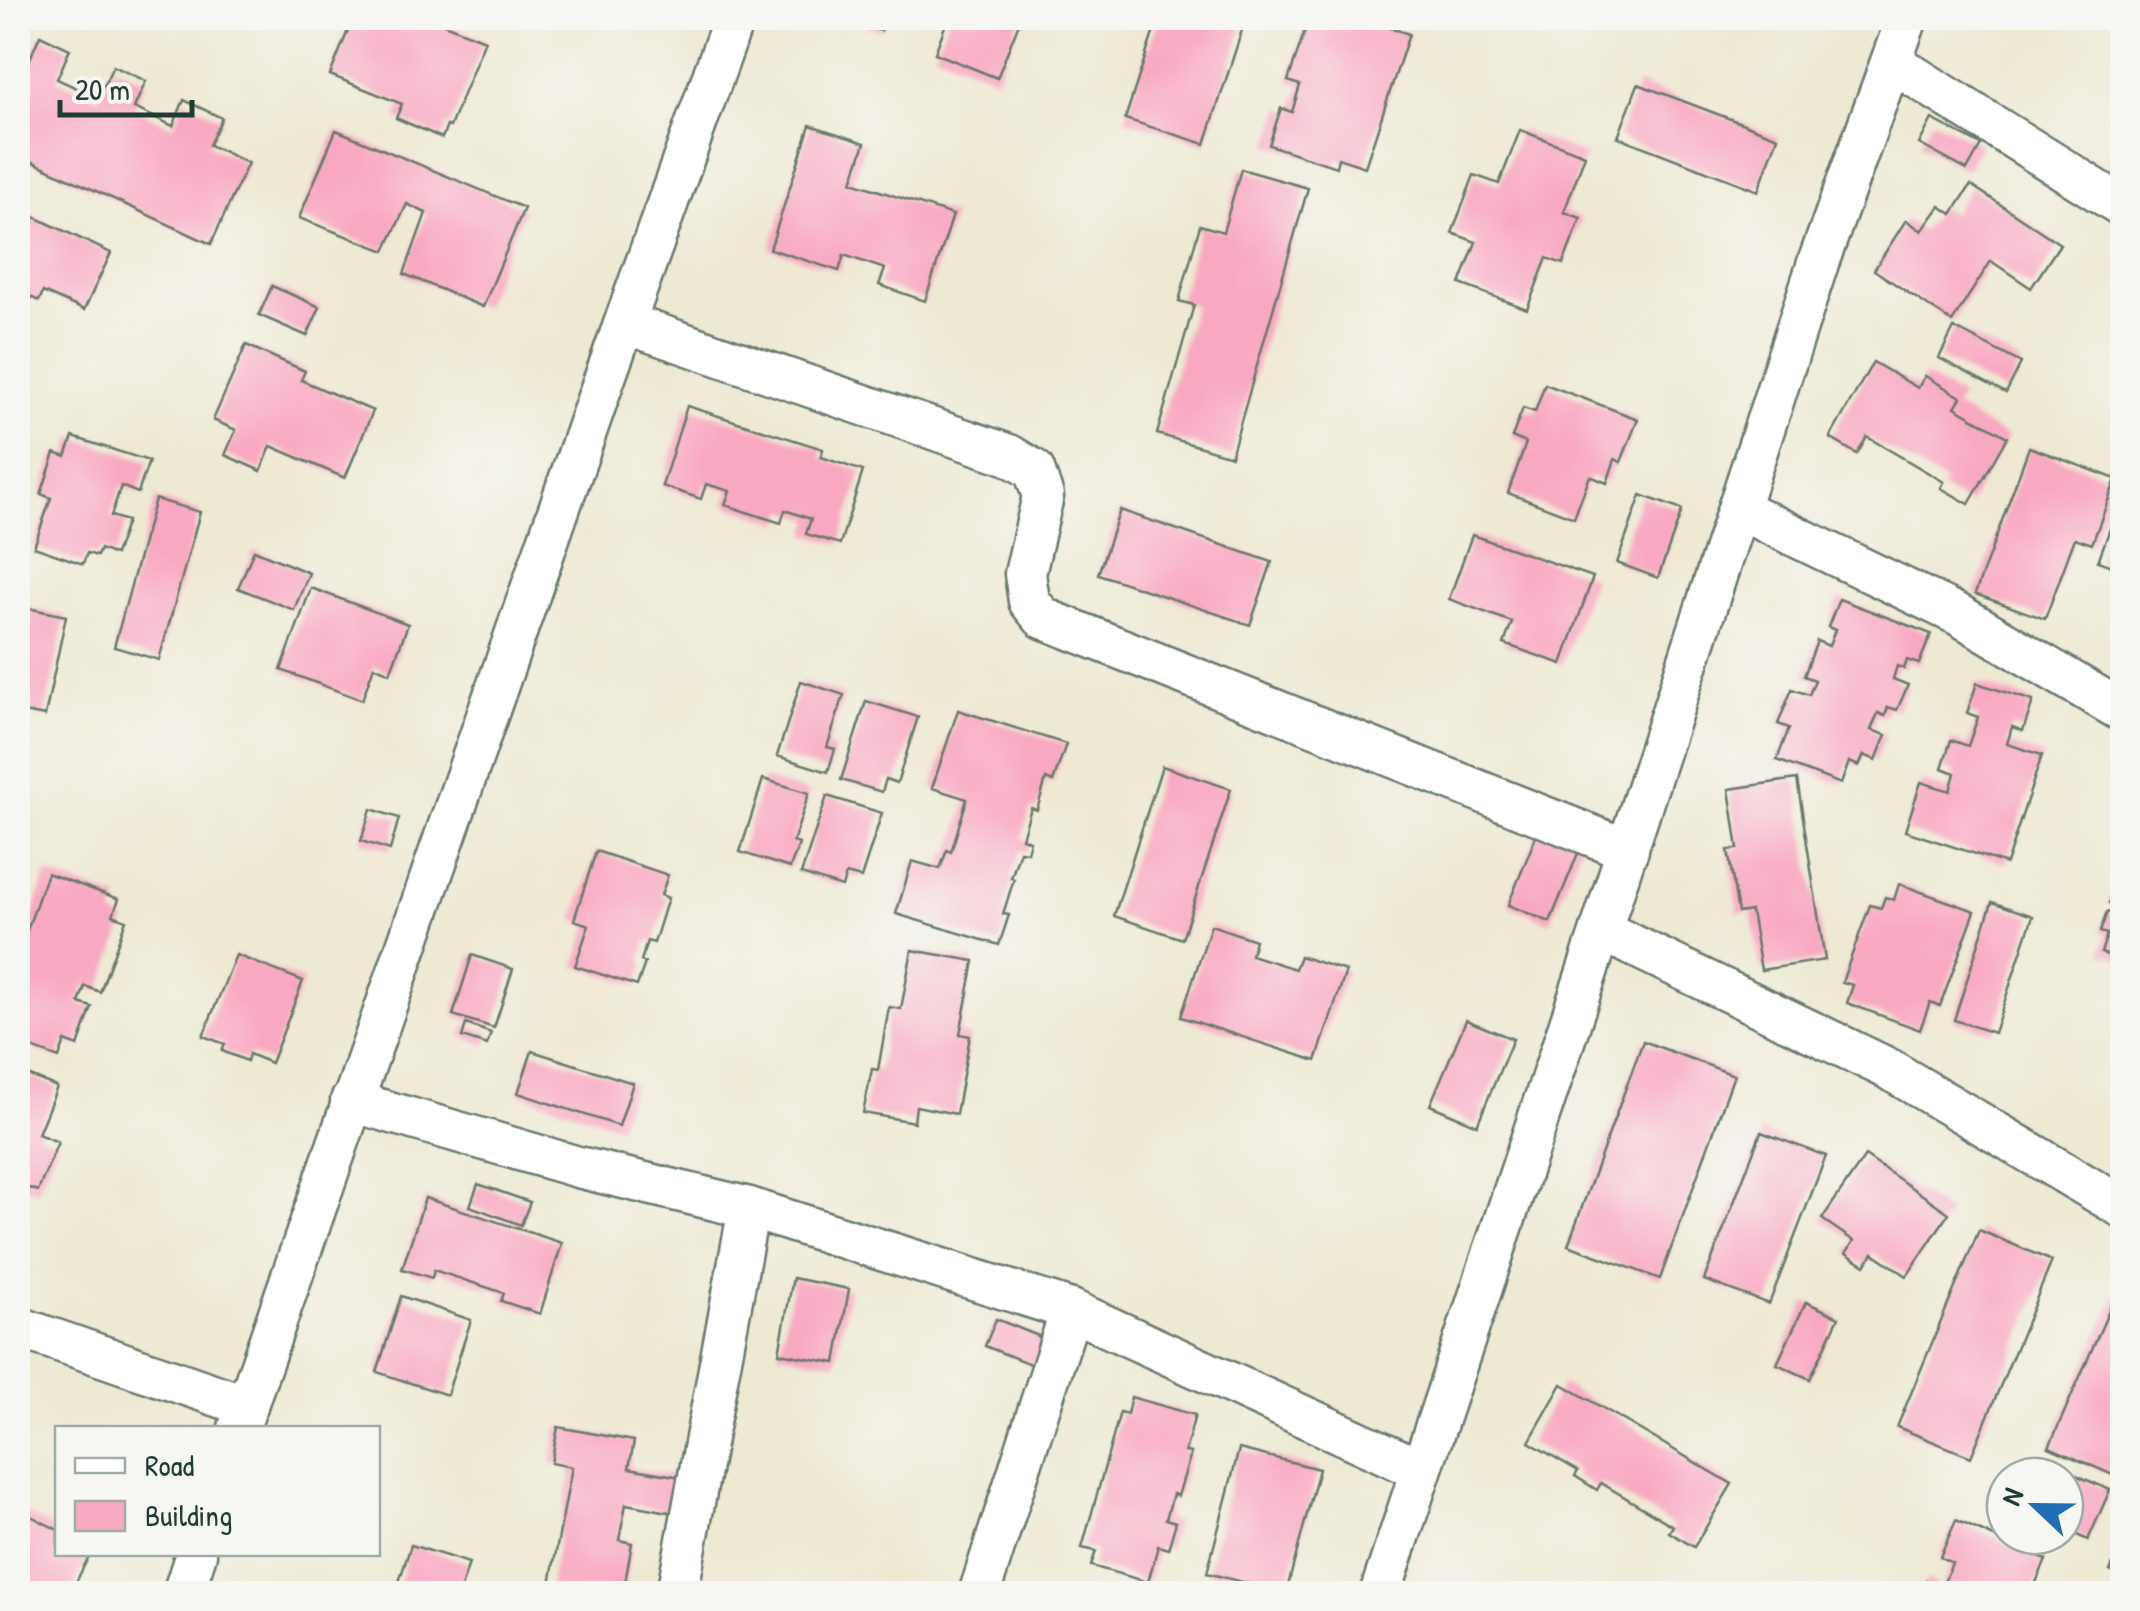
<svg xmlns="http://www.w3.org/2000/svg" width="2140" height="1611" viewBox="0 0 2140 1611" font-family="'Patrick Hand',sans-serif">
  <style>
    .building { fill: #f9a8c2 }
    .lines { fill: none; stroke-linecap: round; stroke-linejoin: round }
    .minor-casing { stroke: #67796c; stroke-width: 45 }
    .minor { stroke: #fff; stroke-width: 40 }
  </style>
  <rect width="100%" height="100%" fill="#f6f6f2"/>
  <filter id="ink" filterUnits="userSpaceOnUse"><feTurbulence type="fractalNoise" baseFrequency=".01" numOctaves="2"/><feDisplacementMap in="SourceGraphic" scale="20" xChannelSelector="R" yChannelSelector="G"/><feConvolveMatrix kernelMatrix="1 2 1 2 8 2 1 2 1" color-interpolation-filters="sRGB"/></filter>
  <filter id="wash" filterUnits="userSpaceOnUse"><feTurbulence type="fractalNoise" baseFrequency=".0048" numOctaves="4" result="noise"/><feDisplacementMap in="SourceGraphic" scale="40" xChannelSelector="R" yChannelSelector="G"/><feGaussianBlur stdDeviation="2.25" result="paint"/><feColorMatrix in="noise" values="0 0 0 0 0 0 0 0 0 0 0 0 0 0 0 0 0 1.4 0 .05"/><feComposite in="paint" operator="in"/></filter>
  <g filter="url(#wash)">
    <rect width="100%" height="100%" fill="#eee9d3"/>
    <g id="blocks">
      <g class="building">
        <polygon points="353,18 429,18 485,40 450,127 447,126 442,138 396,118 402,104 330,75"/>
        <polygon points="845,18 886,18 881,31"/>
        <polygon points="948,18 1021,18 997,78 935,53"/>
        <polygon points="1158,18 1246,18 1205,144 1125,119"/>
        <polygon points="1309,18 1385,18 1383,25 1409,34 1365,167 1338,158 1336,167 1269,145 1281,108 1292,112 1300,85 1288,81"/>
        <polygon points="40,35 70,49 57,79 98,98 113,66 146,81 134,108 173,126 184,100 222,118 209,145 248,163 211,244 18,155 18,87"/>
        <polygon points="1638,84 1778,137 1758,191 1618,137"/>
        <polygon points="1932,119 1981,145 1967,170 1919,144"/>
        <polygon points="810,125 865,143 852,182 953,215 925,301 879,285 885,269 844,255 839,271 770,249"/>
        <polygon points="336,130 524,208 483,307 404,274 426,213 407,204 385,251 299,218"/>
        <polygon points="1520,130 1585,155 1564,212 1581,218 1563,264 1547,258 1527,309 1460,284 1476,242 1452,233 1474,175 1499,184"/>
        <polygon points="1241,169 1308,188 1231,456 1157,434 1194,305 1179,301 1200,225 1223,232"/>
        <polygon points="1971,185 2060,244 2031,288 1991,261 1952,322 1874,270 1906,220 1922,231 1940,206 1952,214"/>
        <polygon points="18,209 111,253 84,310 43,292 39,301 20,292 24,283 18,280"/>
        <polygon points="272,286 320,307 307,336 259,315"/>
        <polygon points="1954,328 2021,363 2006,393 1939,358"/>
        <polygon points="246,345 305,371 301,380 373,411 345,478 271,446 261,471 225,455 236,430 213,420"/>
        <polygon points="1873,362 1918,388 1925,376 1961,397 1955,407 2007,437 1969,504 1941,488 1944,482 1867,437 1857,454 1830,438"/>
        <polygon points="1545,384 1638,419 1621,462 1615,459 1607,483 1590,476 1574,518 1508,493 1526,443 1512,437 1523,408 1535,412"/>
        <polygon points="687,406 823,449 821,457 863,471 840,544 806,534 811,519 785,510 781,523 725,505 730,491 706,484 701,499 662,486"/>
        <polygon points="73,437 149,461 138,493 121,486 111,516 127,521 115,555 100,549 97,556 87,553 83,564 34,547 51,498 41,494 55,453 66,457"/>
        <polygon points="2029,447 2116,479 2092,544 2075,538 2045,619 1975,594"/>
        <polygon points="1641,495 1682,510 1658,578 1617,563"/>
        <polygon points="2122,496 2122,570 2098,561"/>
        <polygon points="155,499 200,512 159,660 114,647"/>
        <polygon points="1120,510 1272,562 1250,625 1098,574"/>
        <polygon points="1472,535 1593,577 1562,664 1504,644 1512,622 1449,599"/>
        <polygon points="254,550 309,573 294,610 238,588"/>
        <polygon points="311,588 408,624 390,673 374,666 362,700 281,670"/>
        <polygon points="1839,599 1931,634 1919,664 1907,660 1904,669 1897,666 1893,679 1908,685 1897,710 1888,707 1885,716 1878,713 1871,730 1886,735 1876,760 1864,755 1859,766 1849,762 1841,784 1777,760 1789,728 1778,724 1792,689 1809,695 1815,680 1804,676 1817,641 1829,646 1835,630 1828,627"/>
        <polygon points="18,606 66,616 45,716 18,711"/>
        <polygon points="801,681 844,695 827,747 835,749 828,772 777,756"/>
        <polygon points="1977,683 2033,701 2023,731 2012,727 2007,744 2042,755 2006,864 1905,831 1921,782 1950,791 1955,773 1942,768 1951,740 1968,746 1978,717 1967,713"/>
        <polygon points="866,701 918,717 897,783 886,779 882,792 841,780"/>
        <polygon points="958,710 1066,744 1053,782 1046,779 1037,810 1031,808 1022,838 1030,841 1027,852 1020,851 1011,878 1014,879 1003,914 1009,915 999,945 896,914 912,861 940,869 947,850 951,852 967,799 932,788"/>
        <polygon points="1162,766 1231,789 1182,939 1114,916"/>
        <polygon points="763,779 809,793 793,842 799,844 790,868 740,852"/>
        <polygon points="1797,779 1825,960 1761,970 1751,911 1738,913 1728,850 1738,849 1729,789"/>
        <polygon points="827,796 882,813 861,878 846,874 842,887 801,874"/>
        <polygon points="371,809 399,818 390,850 361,841"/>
        <polygon points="1541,824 1583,841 1550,922 1508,905"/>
        <polygon points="596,851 668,875 661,895 668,898 654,943 647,941 641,961 645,963 637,986 575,966 589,925 574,920"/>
        <polygon points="47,873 119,899 113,915 126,920 100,992 85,986 79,1003 92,1007 78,1046 65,1041 59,1058 18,1043 18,956"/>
        <polygon points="1899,884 1975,911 1940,1006 1930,1002 1920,1030 1847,1003 1853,985 1842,982 1870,905 1881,908 1885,897 1894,900"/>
        <polygon points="2113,891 2122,894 2122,960 2101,953 2107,934 2100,932 2107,912 2115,914 2118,907 2109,903"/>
        <polygon points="1992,902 2033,916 1994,1033 1954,1020"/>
        <polygon points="1211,925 1255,940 1251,955 1295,969 1300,956 1346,971 1316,1061 1181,1017"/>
        <polygon points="912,950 974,961 960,1034 970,1036 956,1114 916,1106 914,1122 863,1113 872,1069 878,1070 889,1007 901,1009"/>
        <polygon points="236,955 303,981 271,1063 249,1054 247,1061 222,1051 225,1044 203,1036"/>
        <polygon points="472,955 513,969 494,1028 453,1015"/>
        <polygon points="1466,1020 1513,1039 1477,1125 1430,1105"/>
        <polygon points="466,1024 491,1033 487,1045 462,1037"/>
        <polygon points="1643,1041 1734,1075 1660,1279 1568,1245"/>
        <polygon points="532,1051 633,1083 619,1126 518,1093"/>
        <polygon points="18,1071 57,1087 38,1134 58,1142 38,1191 23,1186 18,1200"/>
        <polygon points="1761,1132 1826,1156 1769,1304 1704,1280"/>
        <polygon points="1865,1156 1949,1213 1907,1276 1873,1253 1865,1265 1846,1253 1854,1241 1822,1219"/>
        <polygon points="478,1184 530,1202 521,1225 470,1206"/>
        <polygon points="425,1198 562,1243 540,1314 501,1301 504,1293 434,1270 432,1278 402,1269"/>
        <polygon points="1979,1230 2052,1261 1971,1457 1897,1427"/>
        <polygon points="793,1278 849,1289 836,1363 779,1353"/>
        <polygon points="2118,1290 2122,1292 2122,1479 2049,1447"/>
        <polygon points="401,1296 471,1320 447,1395 377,1372"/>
        <polygon points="1806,1302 1839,1317 1810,1379 1777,1364"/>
        <polygon points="996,1319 1046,1339 1035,1366 985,1346"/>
        <polygon points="1562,1384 1732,1484 1694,1547 1669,1532 1673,1526 1601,1483 1597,1490 1575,1476 1578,1471 1529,1442"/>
        <polygon points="1131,1397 1195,1415 1185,1452 1191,1453 1178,1496 1173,1494 1166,1519 1176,1522 1168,1549 1158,1546 1148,1582 1091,1566 1096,1551 1082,1548 1120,1412 1127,1414"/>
        <polygon points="558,1427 634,1441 629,1468 681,1477 674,1513 626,1504 619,1540 632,1543 623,1594 548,1594 572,1467 551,1463"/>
        <polygon points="1239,1449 1319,1469 1286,1593 1207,1573"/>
        <polygon points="2046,1462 2110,1490 2088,1540 2065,1530 2065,1476 2040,1476"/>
        <polygon points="23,1512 58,1530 58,1554 90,1554 70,1594 18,1594 18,1522"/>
        <polygon points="1956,1520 2046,1560 2031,1594 1921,1594 1926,1580 1942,1587 1952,1563 1940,1557"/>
        <polygon points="2122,1542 2122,1576 2110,1571"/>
        <polygon points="411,1545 469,1563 459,1594 395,1594"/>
      </g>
    </g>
  </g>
  <g filter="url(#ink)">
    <use href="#blocks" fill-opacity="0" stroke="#67796c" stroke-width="2.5"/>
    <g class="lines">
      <defs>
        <g id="minor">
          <polyline points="1893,63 2122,206"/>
          <polyline points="625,323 1009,455 1034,470 1043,496 1025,574 1029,601 1043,618 1628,850"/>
          <polyline points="1739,509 1959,615 2122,711"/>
          <polyline points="1601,930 1887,1068 2122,1207"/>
          <polyline points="351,1101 578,1167 749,1208 1071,1310 1421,1470"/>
          <polyline points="18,1327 247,1406"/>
          <polyline points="239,1428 603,383 734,18"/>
          <polyline points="183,1594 196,1554"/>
          <polyline points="677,1594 749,1208"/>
          <polyline points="979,1594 1071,1310"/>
          <polyline points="1380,1594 1601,930 1818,263 1907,18"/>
        </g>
      </defs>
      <use href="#minor" class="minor-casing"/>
      <use href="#minor" class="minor"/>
    </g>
  </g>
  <rect width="2140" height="1611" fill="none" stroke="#f6f6f2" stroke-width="60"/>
  <rect x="55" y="1426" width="325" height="130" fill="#f6f6f2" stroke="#a0aca6" stroke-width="2.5"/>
  <rect x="75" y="1458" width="50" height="15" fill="#ffffff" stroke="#a0aca6" stroke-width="2.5"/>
  <text x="145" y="1476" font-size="30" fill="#1f3d34">Road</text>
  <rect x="75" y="1501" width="50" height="30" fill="#f9a8c2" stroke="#a0aca6" stroke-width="2.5"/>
  <text x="145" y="1526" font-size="30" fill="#1f3d34">Building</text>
  <g transform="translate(2035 1506) rotate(292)"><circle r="48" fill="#f6f6f2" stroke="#a0aca6" stroke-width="2.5"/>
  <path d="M0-8L18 38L0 25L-18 38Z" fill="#1f6fb2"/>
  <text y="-15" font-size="28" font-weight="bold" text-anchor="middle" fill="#1f3d34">N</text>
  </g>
  <path d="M60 100v15h132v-15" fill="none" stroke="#1f3d34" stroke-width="5"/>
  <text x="75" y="100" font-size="30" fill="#1f3d34" stroke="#f6f6f2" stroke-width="8" paint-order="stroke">20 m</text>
</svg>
